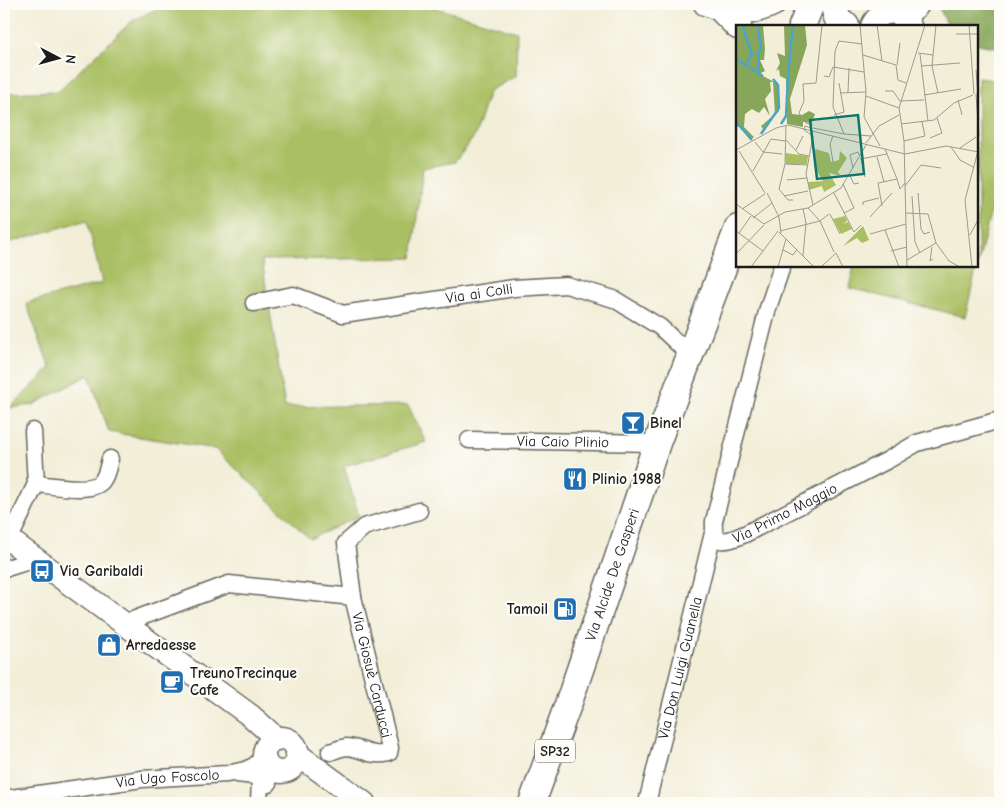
<svg xmlns="http://www.w3.org/2000/svg" width="1004" height="807" viewBox="0 0 1004 807" font-family="'Comic Neue',sans-serif">
  <style>
    .green { fill: #aabf63; stroke: #636e40 }
    .forest { fill: #87a659; stroke: #52613a }
    .lines { fill: none; stroke-linecap: round; stroke-linejoin: round }
    .street-casing { stroke: #67665e; stroke-width: 19 }
    .secondary-casing { stroke: #67665e; stroke-width: 25 }
    .primary-casing { stroke: #67665e; stroke-width: 29 }
    .street { stroke: #fff; stroke-width: 16 }
    .secondary { stroke: #fff; stroke-width: 22 }
    .primary { stroke: #fff; stroke-width: 26 }
    .labels { text-anchor: middle; dominant-baseline: central; stroke-width: 4.5; stroke-linejoin: round; paint-order: stroke }
    .shield { fill: #fdfcf7; stroke: #605f5e; stroke-width: 1 }
    .shield-label { font-size: 14px; font-weight: bold; fill: #1c1c1c }
    .street-label { font-size: 15px; fill: #1c1c1c; stroke: #fdfcf7 }
    .poi-label { font-size: 15px; font-weight: bold; fill: #1c1c1c; stroke: #fdfcf7; text-anchor: start }
    .inset-river { fill: none; stroke: #49a6c7; stroke-width: 2.5 }
    .inset-road { fill: none; stroke: #9c9a8d; stroke-width: 1 }
    .view { fill: #0f766e; fill-opacity: 0.15; stroke: #0f766e; stroke-width: 2.5 }
    .inset-edge { fill: none; stroke: #1c1c1c; stroke-width: 2.5 }
  </style>
  <rect width="100%" height="100%" fill="#fdfcf7"/>
  <filter id="ink" filterUnits="userSpaceOnUse"><feTurbulence type="fractalNoise" baseFrequency=".02" numOctaves="2"/><feDisplacementMap in="SourceGraphic" scale="10" xChannelSelector="R" yChannelSelector="G"/><feConvolveMatrix kernelMatrix="1 2 1 2 8 2 1 2 1" color-interpolation-filters="sRGB"/></filter>
  <filter id="wash" filterUnits="userSpaceOnUse"><feTurbulence type="fractalNoise" baseFrequency=".0096" numOctaves="4" result="noise"/><feDisplacementMap in="SourceGraphic" scale="20" xChannelSelector="R" yChannelSelector="G"/><feGaussianBlur stdDeviation="1.12" result="paint"/><feColorMatrix in="noise" values="0 0 0 0 0 0 0 0 0 0 0 0 0 0 0 0 0 1.4 0 .05"/><feComposite in="paint" operator="in"/></filter>
  <g filter="url(#wash)">
    <rect width="100%" height="100%" fill="#f2eed8"/>
    <g class="green">
      <polygon points="166,4 412,4 433,7 517,32 516,76 489,91 474,137 455,162 423,168 412,258 262,260 285,407 408,405 426,442 344,466 359,516 310,539 215,449 109,432 89,375 33,405 10,408 50,368 26,303 102,283 87,220 4,244 4,93 58,91 132,21"/>
      <polygon points="978,77 1000,82 1000,173 978,264"/>
      <polygon points="854,266 977,266 965,317 849,288"/>
    </g>
    <polygon class="forest" points="941,4 1000,4 1000,48 978,44 978,26 948,26 939,8"/>
  </g>
  <g filter="url(#ink)">
    <g class="lines">
      <defs>
        <g id="street">
          <path d="M898,13c11,2 18,1 24,-9"/>
          <path id="s1" d="M782,266l-14,42 -54,213c-2,26 13,21 31,13l143,-74 29,-17 83,-23"/>
          <path id="s2" d="M254,303l39,-8 50,19 171,-26 52,-3 48,14 46,28 30,28"/>
          <path id="s3" d="M469,440l188,3"/>
          <path d="M36,484c16,1 56,10 66,-3 5,-6 6,-15 8,-22"/>
          <polyline points="9,540 36,484 33,431"/>
          <polyline points="4,569 35,559"/>
          <polyline points="353,597 346,543 364,527 419,511"/>
          <path id="s4" d="M125,623l104,-39 124,13 37,151 -1,5c-20,5 -28,-6 -43,-6 -5,1 -11,3 -16,5"/>
          <polyline points="237,774 254,776 268,784"/>
          <path id="s5" d="M4,799l138,-20 85,-5 18,-4 9,-4 10,-9"/>
          <polyline points="259,803 260,778 263,771"/>
          <path id="s6" d="M647,803l66,-270"/>
        </g>
        <g id="secondary">
          <path d="M705,4c6,2 12,5 18,7 17,6 37,0 52,-7"/>
          <path d="M872,26c8,-18 30,-18 38,0"/>
          <polyline points="4,536 251,716 277,739"/>
          <circle cx="281" cy="755" r="17"/>
          <polyline points="297,754 364,803"/>
        </g>
        <g id="primary">
          <path d="M836,4c-2,9 1,18 10,22"/>
          <polyline points="724,12 738,26"/>
          <polyline points="802,26 811,4"/>
          <path id="s7" d="M532,803l38,-104 87,-256 81,-215"/>
        </g>
      </defs>
      <use href="#street" class="street-casing"/>
      <use href="#secondary" class="secondary-casing"/>
      <use href="#primary" class="primary-casing"/>
      <use href="#street" class="street"/>
      <use href="#secondary" class="secondary"/>
      <use href="#primary" class="primary"/>
    </g>
  </g>
  <defs>
    <symbol id="bar-square" viewBox="-11 -11 22 22"><rect x="-9" y="-9" width="18" height="18" rx="4" fill="#1f6fb2" stroke="#fdfcf7"/><path d="M-6-5H6L.8 .8V4.5H3.5V6h-7V4.5H-.8V.8Z" fill="#fff"/></symbol>
    <symbol id="restaurant-square" viewBox="-11 -11 22 22"><rect x="-9" y="-9" width="18" height="18" rx="4" fill="#1f6fb2" stroke="#fdfcf7"/><path d="M-5-6h1v4h1v-4h1v4h1v-4h1v5L-1.5 .5V6h-2V.5L-5-1ZM5-6V6H3V1.5H1.5Q1.5-4 5-6Z" fill="#fff"/></symbol>
    <symbol id="bus-square" viewBox="-11 -11 22 22"><rect x="-9" y="-9" width="18" height="18" rx="4" fill="#1f6fb2" stroke="#fdfcf7"/><path d="M-5-6H5V4H4V6H2V4H-2V6H-4V4H-5ZM-3.5-4V0h7V-4ZM-3.5 1.2v1.5H-2V1.2ZM2 1.2v1.5H3.5V1.2Z" fill="#fff"/></symbol>
    <symbol id="fuel-square" viewBox="-11 -11 22 22"><rect x="-9" y="-9" width="18" height="18" rx="4" fill="#1f6fb2" stroke="#fdfcf7"/><path d="M-5.5-6h7V0h2V4h1.3V-2.5L3-4.5l.8-.8L6-3V5H2.5V1h-1V6h-7ZM-4.2-4.7v3.2H.2V-4.7Z" fill="#fff"/></symbol>
    <symbol id="shop-square" viewBox="-11 -11 22 22"><rect x="-9" y="-9" width="18" height="18" rx="4" fill="#1f6fb2" stroke="#fdfcf7"/><path d="M-5-2.5h2.3a2.7 3.5 0 0 1 5.4 0H5L5.5 6h-11ZM-1.5-2.5h3a1.5 2.3 0 0 0-3 0Z" fill="#fff"/></symbol>
    <symbol id="cafe-square" viewBox="-11 -11 22 22"><rect x="-9" y="-9" width="18" height="18" rx="4" fill="#1f6fb2" stroke="#fdfcf7"/><path d="M-5.5-4.5H6V0H3Q3 3.5 0 3.5H-2.5Q-5.5 3.5-5.5 0ZM3-3.2v2h1.7v-2ZM-6 4.5H4V6H-6Z" fill="#fff"/></symbol>
  </defs>
  <g fill-rule="evenodd">
    <use href="#bar-square" x="619" y="409" width="28" height="28"/>
    <use href="#restaurant-square" x="561" y="465" width="28" height="28"/>
    <use href="#bus-square" x="28" y="557" width="28" height="28"/>
    <use href="#fuel-square" x="551" y="595" width="28" height="28"/>
    <use href="#shop-square" x="95" y="631" width="28" height="28"/>
    <use href="#cafe-square" x="158" y="668" width="28" height="28"/>
  </g>
  <g class="labels">
    <rect class="shield" x="535" y="739.5" width="40" height="23" rx="4"/>
    <g class="shield-label">
      <text x="555" y="751">SP32</text>
    </g>
    <g class="street-label">
      <text stroke="none"><textPath href="#s2" startOffset="231">Via ai Colli</textPath></text>
      <text stroke="none"><textPath href="#s3" startOffset="94">Via Caio Plinio</textPath></text>
      <text stroke="none"><textPath href="#s1" startOffset="356">Via Primo Maggio</textPath></text>
      <text stroke="none"><textPath href="#s7" startOffset="242">Via Alcide De Gasperi</textPath></text>
      <text stroke="none"><textPath href="#s6" startOffset="139">Via Don Luigi Guanella</textPath></text>
      <text stroke="none"><textPath href="#s4" startOffset="316">Via Giosuè Carducci</textPath></text>
      <text stroke="none"><textPath href="#s5" startOffset="165">Via Ugo Foscolo</textPath></text>
    </g>
    <g class="poi-label">
      <text x="650" y="423">Binel</text>
      <text x="592" y="479">Plinio 1988</text>
      <text x="60" y="571">Via Garibaldi</text>
      <text x="548" y="609" text-anchor="end">Tamoil</text>
      <text x="126" y="645">Arredaesse</text>
      <text x="190" y="673">TreunoTrecinque<tspan x="190" dy="17">Cafe</tspan></text>
    </g>
  </g>
  <g transform="translate(736 25)">
    <rect width="242" height="242" fill="#f2eed8"/>
    <path d="M79,124l14,4 2,9 8,-2 1,-9 7,7 -9,14 3,4 -12,-3 7,12 -12,7 -2,-6 -13,4 -1,-8 15,-1 -9,-15zM49,128l23,3 -1,8h-21zM109,191l2,5 -4,3 5,-2 4,7 -11,5 -8,-15zM127,201l6,14 -7,3 -5,-5 -14,8z" fill="#aabf63"/>
    <path d="M0,0h27l2,24 -1,11h-4l5,11 -6,3 19,10 1,27 -21,25 5,-7 -2,-3 14,-12 -2,-32h-3l1,9 -6,8 5,17 -6,-9 -5,6 -7,-4 -7,5 -1,13 10,10 -4,3 -10,-14 -4,1zM48,0h21l2,20 -17,54 2,15 10,1 7,-4 6,3 -3,9 -9,-1v5l-16,-3 -1,-45 -6,-3 -1,-7 -3,2 4,-8 -3,-10 8,3z" fill="#87a659"/>
    <path class="inset-river" d="M6,0l10,29 -6,11M22,0l3,25 -3,2 1,22M0,34l27,17M52,50l5,-50M0,97l16,18M45,99l5,-8 2,-40M25,109l18,-26 -1,-23 -5,-6"/>
    <path class="inset-road" d="M124,0l6,67 -2,25 16,29M141,0l5,36M233,0l5,69M220,9h23M182,28l15,2M184,29l8,67M127,30l33,10 2,15 8,3M161,40l3,-22M185,41l39,-3M196,41l4,-41M196,41l6,27M240,45l2,24M88,51l5,1 4,-10 31,5M149,66h8l7,10M112,67l1,-24M104,68l26,-1M240,69l3,42M188,70l37,-6M130,71l33,12M222,75l4,15M164,76l24,-1M98,90l10,-3 -5,-29M165,99l33,-4 20,-17 19,-8M77,100l-7,-2 -7,-10 5,-12 -1,-17 13,-1 6,-58M76,103l-7,-2 -1,4 9,6 -7,38 7,31M77,103l31,6 -11,-27 2,-56 4,-10 23,3M108,109l27,2M194,113l12,-5 -5,-15M50,115l13,14 10,2M168,116l21,-5 -3,-14M19,117l8,10 19,2M130,118l13,-17 20,-11M215,122l9,13 13,7M224,123l16,-11M149,124l12,30M0,125l40,-22 12,-3 117,29 41,-8 33,6M60,125l7,-14M3,126l26,42M141,132l7,25M124,134l27,-5M125,134l4,18M97,137l-3,-18 3,-8M49,139l23,1M117,143l-3,-13 8,-3 1,3M17,146l18,-32 14,2M113,149l5,10 5,-1M51,155l20,-2M107,159l11,24 -10,5M169,161l16,-21 20,3M43,164l6,-25 1,-38M43,164l9,11h5M31,168l12,24 2,16M98,168l20,39 7,-7M182,168l3,36 3,5 6,-2M48,171l24,-5M176,171l3,46 5,11M0,179l28,20 21,-12 23,-4 33,-20 25,-43M127,180v-3l16,-4M146,181l-4,-23 19,-4 3,10 5,-6M72,183l12,13 14,31M6,184l23,-15M67,184l3,14 -3,33M170,188l22,1 8,29 13,18 11,6M94,189l10,20M134,192l22,-24M17,193l19,-15M149,205l14,37M0,206l27,20M44,206l40,-10 9,-7M43,207l35,35M3,208l12,-17M134,209l36,-10M234,210l9,-17M196,222l-2,14 3,-2M47,225l10,5 4,-6M155,226l16,-4M0,229l28,-29M171,235l29,-17M15,242l27,-36M42,242l8,-28M85,242l15,-14 7,14M171,242l-3,-126 -5,-33 26,-83M236,242l-7,-67 14,-53"/>
    <path class="view" d="M122,90l6,59 -47,5 -7,-59z"/>
    <rect width="242" height="242" class="inset-edge"/>
  </g>
  <rect width="1004" height="807" fill="none" stroke="#fdfcf7" stroke-width="20"/>
  <g transform="translate(58 58) rotate(96)" stroke="#fdfcf7" stroke-width="4" paint-order="stroke">
  <path d="M0-4L9 19L0 12L-9 19Z" fill="#1c1c1c"/>
  <text y="-8" font-size="14" font-weight="bold" text-anchor="middle" fill="#1c1c1c">N</text>
  </g>
</svg>
